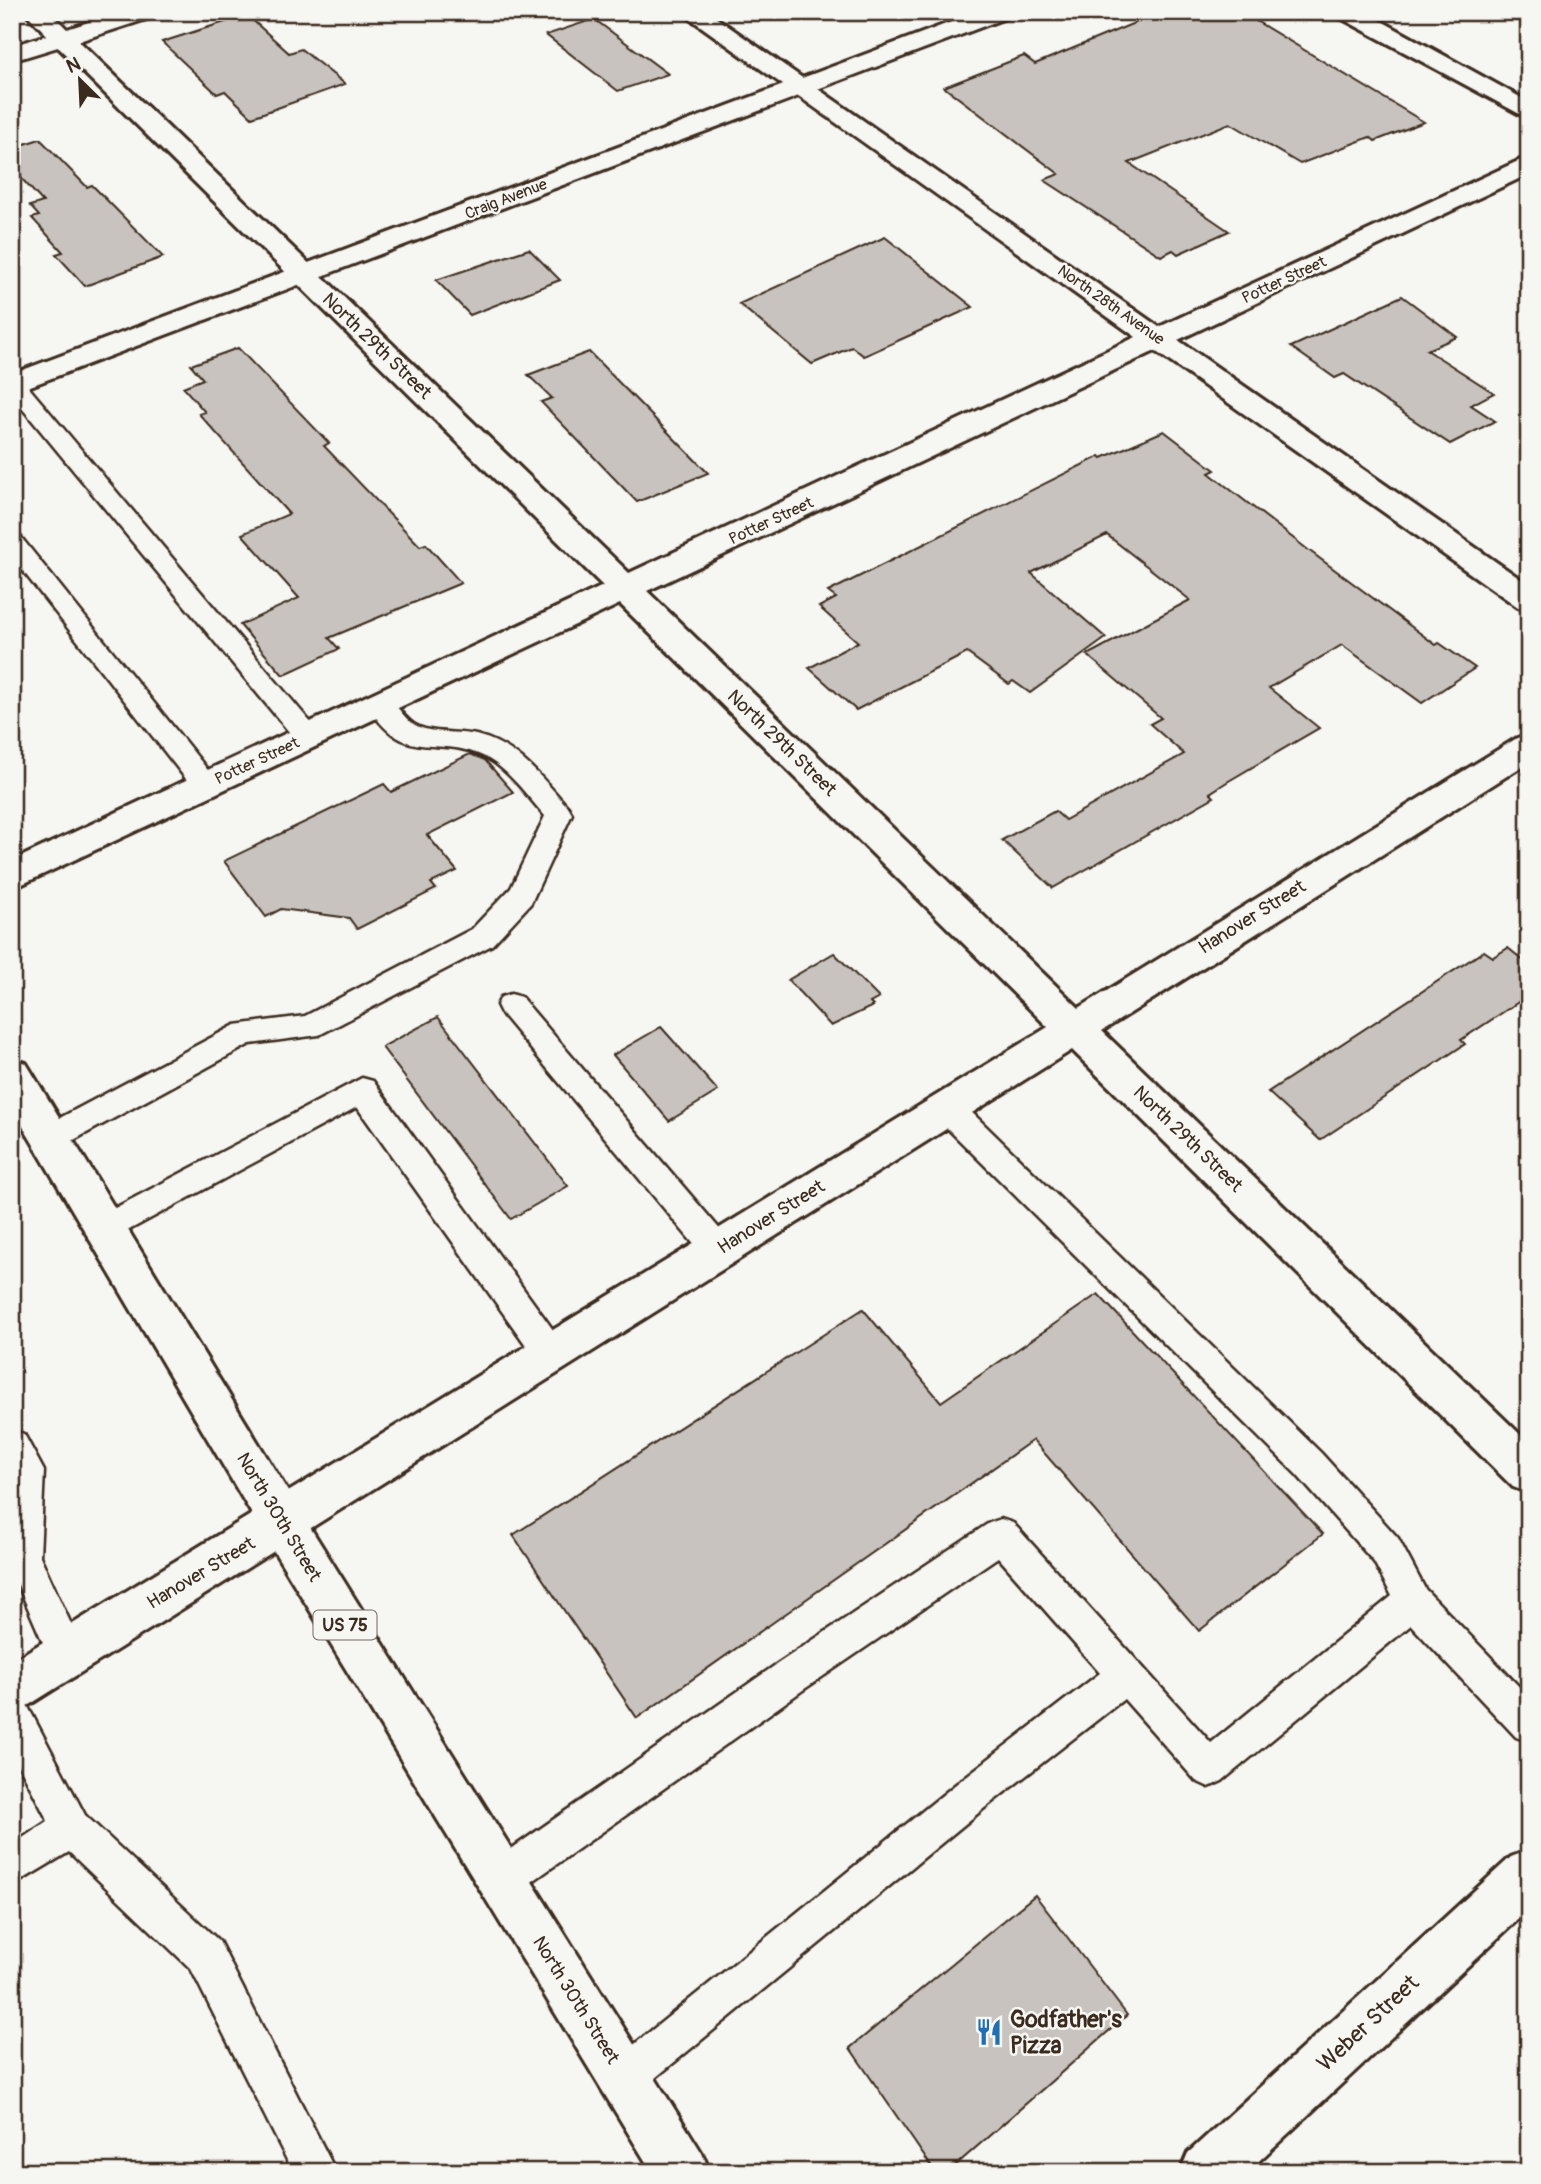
<svg xmlns="http://www.w3.org/2000/svg" width="1541" height="2184" viewBox="0 0 1541 2184" font-family="Pangolin,sans-serif">
  <style>
    .building { fill: #c8c3be; stroke: #3b2a1e; stroke-width: 2 }
    .lines { fill: none; stroke-linecap: round; stroke-linejoin: round }
    .service-casing { stroke: #3b2a1e; stroke-width: 5 }
    .minor-casing { stroke: #3b2a1e; stroke-width: 6 }
    .secondary-casing { stroke: #3b2a1e; stroke-width: 6 }
    .trunk-casing { stroke: #3b2a1e; stroke-width: 6 }
    .service { fill: #f6f6f2; fill-rule: evenodd }
    .minor { fill: #f6f6f2; fill-rule: evenodd }
    .secondary { fill: #f6f6f2; fill-rule: evenodd }
    .trunk { fill: #f6f6f2; fill-rule: evenodd }
    .labels { text-anchor: middle; dominant-baseline: central; stroke-width: 5; stroke-linejoin: round; paint-order: stroke }
    .far-street-label { font-size: 16px; fill: #3b2a1e; stroke: #f6f6f2 }
    .shield { fill: #f6f6f2; stroke: #73675e; stroke-width: 2 }
    .shield-label { font-size: 18px; font-weight: bold; fill: #3b2a1e }
    .street-label { font-size: 19px; fill: #3b2a1e; stroke: #f6f6f2 }
    .near-poi-label { font-size: 23px; font-weight: bold; fill: #3b2a1e; stroke: #f6f6f2; text-anchor: start }
    .near-street-label { font-size: 23px; fill: #3b2a1e; stroke: #f6f6f2 }
  </style>
  <rect width="100%" height="100%" fill="#f6f6f2"/>
  <filter id="ink" filterUnits="userSpaceOnUse"><feTurbulence type="fractalNoise" baseFrequency=".0143" numOctaves="2"/><feDisplacementMap in="SourceGraphic" scale="14" xChannelSelector="R" yChannelSelector="G"/><feConvolveMatrix kernelMatrix="1 2 1 2 8 2 1 2 1" color-interpolation-filters="sRGB"/></filter>
  <g filter="url(#ink)">
    <g class="building">
      <polygon points="1161,12 1241,12 1424,122 1375,141 1370,137 1300,164 1230,123 1129,163 1229,231 1178,254 1173,250 1161,256 1044,180 1059,174 944,87 1024,56 1035,64"/>
      <polygon points="247,15 289,53 301,49 345,84 252,117 225,91 217,94 162,42"/>
      <polygon points="594,19 668,74 618,91 546,35"/>
      <polygon points="40,139 87,187 92,185 163,257 85,286 56,254 63,252 32,218 39,216 30,206 43,202 12,168 12,148"/>
      <polygon points="885,237 973,307 864,356 852,347 812,364 739,304"/>
      <polygon points="529,249 560,280 470,315 436,280"/>
      <polygon points="1402,296 1457,337 1427,350 1494,393 1471,405 1495,421 1450,444 1344,374 1335,378 1291,347"/>
      <polygon points="238,348 329,443 324,446 420,546 426,544 461,583 329,638 339,649 283,675 240,625 299,598 242,534 289,514 199,414 205,412 183,387 203,379 191,365"/>
      <polygon points="589,352 708,473 637,502 541,402 552,398 528,375"/>
      <polygon points="1164,431 1215,470 1209,473 1307,549 1436,645 1439,643 1475,668 1422,703 1342,645 1269,688 1319,728 1227,782 1210,793 1214,797 1053,888 1002,840 1055,811 1065,820 1184,754 1150,724 1161,718 1087,655 1190,600 1107,535 1031,573 1106,638 1030,693 1013,681 1009,684 967,653 856,710 809,668 858,642 819,607 836,598 828,592 1100,456 1102,458"/>
      <polygon points="470,754 485,760 513,792 427,835 457,871 431,883 436,889 357,929 349,918 281,909 266,917 224,861 384,784 391,792"/>
      <polygon points="1508,948 1529,965 1529,995 1461,1040 1465,1044 1320,1140 1268,1092 1484,951 1493,957"/>
      <polygon points="834,953 879,998 870,1003 873,1006 831,1026 788,980"/>
      <polygon points="438,1017 568,1186 511,1219 382,1047"/>
      <polygon points="661,1027 718,1091 669,1121 613,1055"/>
      <polygon points="1098,1294 1323,1534 1199,1631 1033,1440 637,1718 513,1535 863,1309 941,1402"/>
      <polygon points="1035,1895 1127,2015 948,2172 935,2172 850,2048"/>
    </g>
    <g class="lines">
      <defs>
        <g id="service">
          <polygon points="12,375 20,377 317,730 321,737 317,744 308,746 299,744 12,396"/>
          <polygon points="12,533 20,536 215,779 219,786 215,793 206,796 197,793 12,557"/>
          <path d="M380,695c17,5 22,24 37,31 16,8 41,5 59,9 41,10 65,42 92,72l4,7 -41,89 -39,42 -173,90 -69,9 -189,103 -11,4 -11,-4 -4,-9 4,-9 196,-104 70,-9 167,-87 39,-41 34,-72c-18,-20 -37,-48 -62,-60 -48,-22 -79,10 -116,-52l4,-6z"/>
          <polygon points="511,994 521,997 729,1240 734,1250 729,1260 718,1264 707,1260 501,1013 497,1005 501,997"/>
          <polygon points="362,1078 373,1081 564,1345 568,1355 564,1365 552,1370 540,1365 357,1107 116,1237 105,1241 94,1237 89,1228 94,1219"/>
          <polygon points="946,1095 957,1098 1321,1453 1398,1538 1425,1589 1529,1697 1529,1742 1516,1737 1411,1625 1222,1781 1209,1787 1196,1781 1124,1699 982,1810 638,2092 624,2098 610,2092 604,2078 610,2064 956,1784 1100,1673 998,1557 803,1690 516,1893 502,1898 488,1893 483,1879 488,1865 777,1664 989,1523 1001,1519 1013,1523 1211,1743 1392,1596 1374,1562 1297,1475 935,1116 931,1107 935,1098"/>
          <polygon points="12,1430 24,1434 44,1471 40,1556 85,1655 80,1668 67,1673 54,1668 12,1571"/>
          <polygon points="12,1696 25,1701 85,1815 219,1941 336,2172 293,2172 191,1969 69,1852 12,1886 12,1845 48,1821 12,1752"/>
        </g>
        <g id="minor">
          <polygon points="25,12 50,12 67,29 120,12 156,12 153,17 79,41 629,573 1136,337 681,12 708,12 1159,327 1529,156 1529,174 1178,340 1529,585 1529,611 1518,607 1155,351 647,591 1079,1008 1517,738 1529,734 1529,762 1102,1031 1529,1443 1529,1493 1513,1487 1072,1050 29,1705 12,1711 12,1661 1048,1027 620,604 12,889 12,861 603,586 58,47 12,61 12,46 47,35"/>
          <polygon points="1336,12 1365,12 1529,102 1529,119 1339,17"/>
          <polygon points="1529,1850 1529,1909 1247,2172 1180,2172 1188,2153 1511,1857"/>
        </g>
        <polygon id="secondary" points="978,12 1011,12 1008,17 12,393 12,374"/>
        <polygon id="trunk" points="12,1059 26,1063 298,1508 702,2153 710,2172 652,2172 266,1538 12,1108"/>
      </defs>
      <use href="#service" class="service-casing"/>
      <use href="#minor" class="minor-casing"/>
      <use href="#secondary" class="secondary-casing"/>
      <use href="#trunk" class="trunk-casing"/>
      <use href="#service" class="service"/>
      <use href="#minor" class="minor"/>
      <use href="#secondary" class="secondary"/>
      <use href="#trunk" class="trunk"/>
    </g>
  </g>
  <defs>
    <symbol id="restaurant-bare" viewBox="-9 -9 18 18"><path d="M-5-6h1v4h1v-4h1v4h1v-4h1v5L-1.5 .5V6h-2V.5L-5-1ZM5-6V6H3V1.5H1.5Q1.5-4 5-6Z" fill="#1f6fb2" stroke="#f6f6f2" stroke-width="2.5" paint-order="stroke"/></symbol>
  </defs>
  <g fill-rule="evenodd">
    <use href="#restaurant-bare" x="970" y="2013" width="38" height="38"/>
  </g>
  <g class="labels">
    <g class="far-street-label">
      <text transform="translate(506 199) rotate(-21)">Craig Avenue</text>
      <text transform="translate(1284 280) rotate(-25)">Potter Street</text>
      <text transform="translate(1111 305) rotate(35)">North 28th Avenue</text>
      <text transform="translate(771 521) rotate(-25)">Potter Street</text>
      <text transform="translate(257 761) rotate(-25)">Potter Street</text>
    </g>
    <rect class="shield" x="313.5" y="1610.5" width="63" height="29" rx="5"/>
    <g class="shield-label">
      <text x="345" y="1625">US 75</text>
    </g>
    <g class="street-label">
      <text transform="translate(377 346) rotate(44)">North 29th Street</text>
      <text transform="translate(782 743) rotate(44)">North 29th Street</text>
      <text transform="translate(1252 917) rotate(-32)">Hanover Street</text>
      <text transform="translate(1188 1139) rotate(44)">North 29th Street</text>
      <text transform="translate(771 1217) rotate(-32)">Hanover Street</text>
      <text transform="translate(279 1517) rotate(59)">North 30th Street</text>
      <text transform="translate(201 1573) rotate(-31)">Hanover Street</text>
      <text transform="translate(576 2000) rotate(58)">North 30th Street</text>
    </g>
    <g class="near-poi-label">
      <text x="1010" y="2019">Godfather's<tspan x="1010" dy="26">Pizza</tspan></text>
    </g>
    <g class="near-street-label">
      <text transform="translate(1368 2023) rotate(-43)">Weber Street</text>
    </g>
  </g>
  <rect width="1541" height="2184" fill="none" stroke="#f6f6f2" stroke-width="42"/>
  <rect x="21" y="21" width="1499" height="2142" fill="none" stroke="#3b2a1e" stroke-width="2.5" filter="url(#ink)"/>
  <g transform="translate(80 80) rotate(336)" stroke="#f6f6f2" stroke-width="5" paint-order="stroke">
  <path d="M0-5L12 26L0 18L-12 26Z" fill="#3b2a1e"/>
  <text y="-10" font-size="19" font-weight="bold" text-anchor="middle" fill="#3b2a1e">N</text>
  </g>
</svg>
